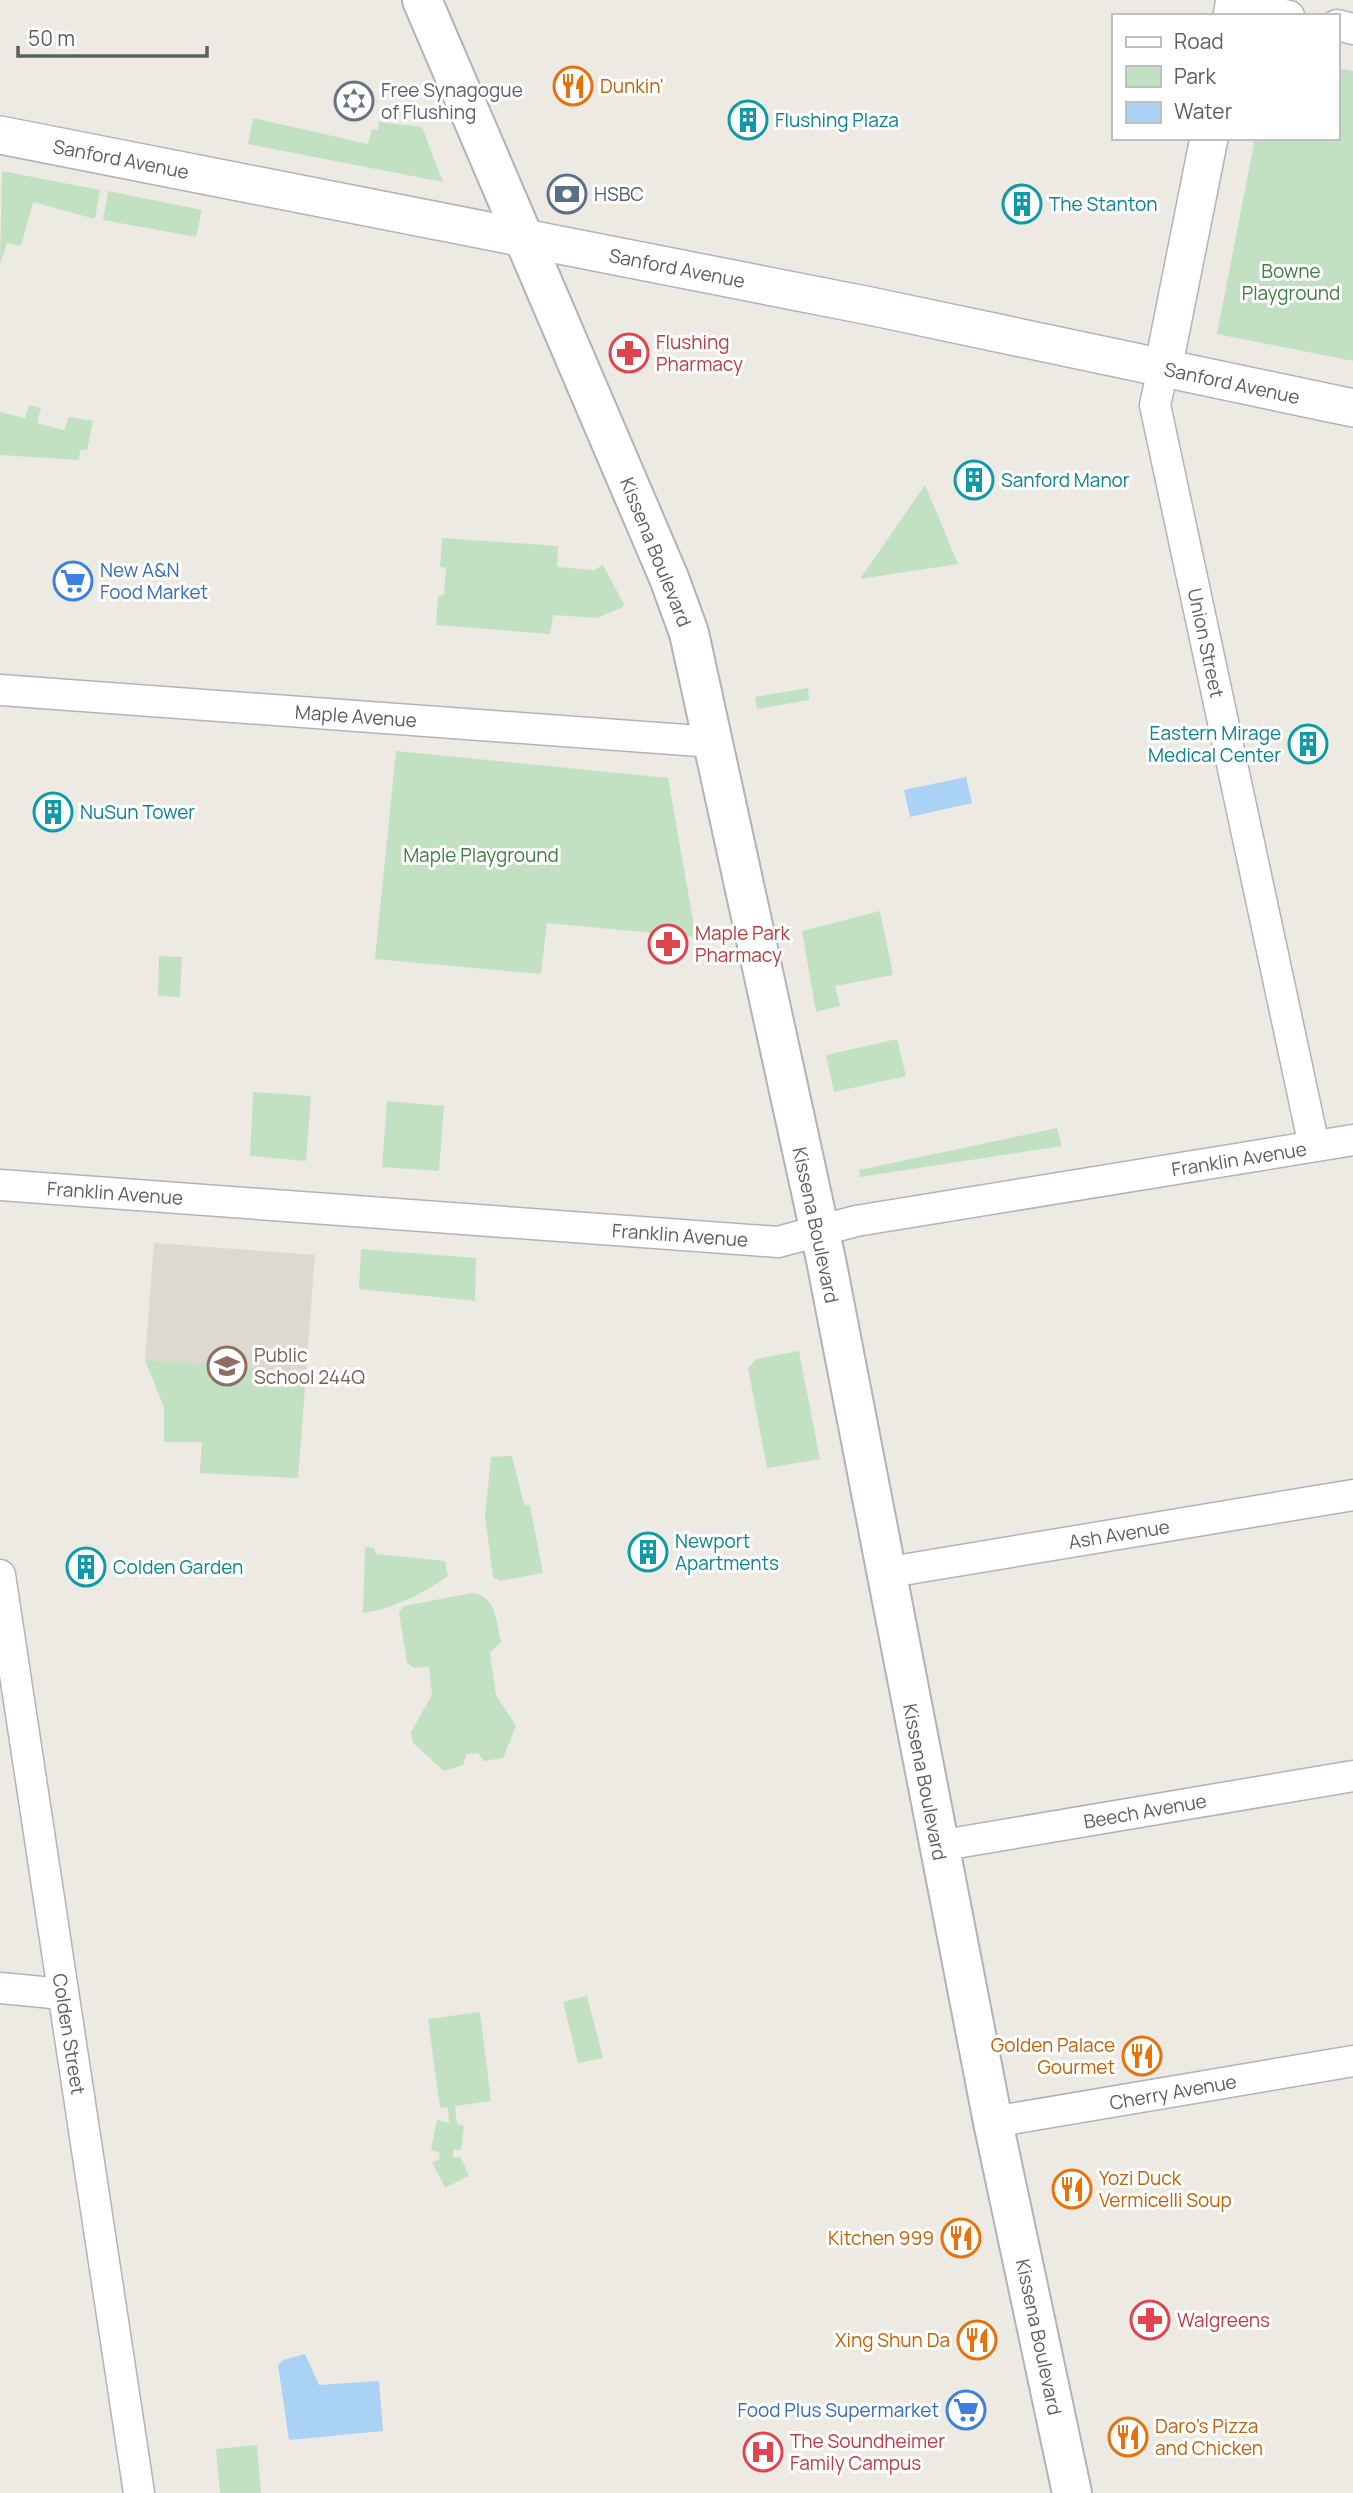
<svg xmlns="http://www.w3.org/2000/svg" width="1353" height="2493" viewBox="0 0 1353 2493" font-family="Manrope,sans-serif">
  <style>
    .education { fill: #dcd9d1 }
    .green { fill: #c2e1c3 }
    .water { fill: #aad2f5 }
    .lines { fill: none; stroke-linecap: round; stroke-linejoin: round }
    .minor-casing { stroke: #b0b3b7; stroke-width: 33 }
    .tertiary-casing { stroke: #b0b3b7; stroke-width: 40 }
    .secondary-casing { stroke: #afb2b7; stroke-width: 42 }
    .minor { stroke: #fff; stroke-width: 30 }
    .tertiary { stroke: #fff; stroke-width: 37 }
    .secondary { stroke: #fff; stroke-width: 38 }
    .labels { text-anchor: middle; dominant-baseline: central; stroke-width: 6; stroke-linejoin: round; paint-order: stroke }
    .food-label { font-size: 19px; fill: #c56008; stroke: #fff; text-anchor: start }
    .worship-label { font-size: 19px; fill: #5b616d; stroke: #fff; text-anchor: start }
    .culture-label { font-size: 19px; fill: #0d838f; stroke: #fff; text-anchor: start }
    .street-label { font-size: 19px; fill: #5b5e62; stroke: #fff }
    .service-label { font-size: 19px; fill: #4e5e75; stroke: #fff; text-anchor: start }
    .park-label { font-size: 19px; fill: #3e7e43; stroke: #fff }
    .health-label { font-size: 19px; fill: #be3a42; stroke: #fff; text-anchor: start }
    .shop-label { font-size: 19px; fill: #366cbe; stroke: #fff; text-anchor: start }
    .education-label { font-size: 19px; fill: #785e54; stroke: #fff; text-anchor: start }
  </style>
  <rect width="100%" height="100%" fill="#eceae3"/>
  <polygon class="education" points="154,1243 315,1255 298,1478 200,1473 202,1442 164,1442 164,1407 145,1360"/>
  <g class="green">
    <polygon points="1337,68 1353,71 1353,361 1217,334 1255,138 1337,138"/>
    <polygon points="253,118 368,144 372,129 378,130 379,122 422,127 443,182 248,144"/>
    <polygon points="2,171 100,190 95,219 33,202 21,246 7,243 0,264"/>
    <polygon points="108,191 202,210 196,237 103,220"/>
    <polygon points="29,405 41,408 37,423 64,430 69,417 93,421 87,450 80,450 79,460 0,455 0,412 25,418"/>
    <polygon points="925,485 958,564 860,579"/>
    <polygon points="442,538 558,546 557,567 594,570 603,565 625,606 597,618 553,615 550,634 436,625 438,596 444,595 446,568 440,567"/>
    <polygon points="808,688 809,700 757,709 755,697"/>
    <polygon points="396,751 668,778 696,937 547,923 541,974 375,959"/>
    <polygon points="880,911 893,975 835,986 840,1006 816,1012 802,931"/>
    <polygon points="159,956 182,957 180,997 158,996"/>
    <polygon points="897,1039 906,1076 834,1092 826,1055"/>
    <polygon points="253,1092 311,1096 306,1161 250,1156"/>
    <polygon points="387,1101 444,1106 439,1171 382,1167"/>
    <polygon points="1057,1128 1062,1146 860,1177 859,1170"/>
    <polygon points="361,1249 476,1258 475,1301 359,1289"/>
    <polygon points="799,1351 820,1459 767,1468 748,1368 756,1359"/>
    <polygon points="145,1360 306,1372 298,1478 200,1473 202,1442 164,1442 164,1407"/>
    <polygon points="512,1456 524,1504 530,1506 543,1573 500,1581 493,1577 485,1516 491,1457"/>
    <path d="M365,1547l9,1 2,6 69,7 3,15c-26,18 -53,32 -85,37z"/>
    <path d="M472,1593c25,3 24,29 29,49l-11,11 6,42 20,31 -13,32 -19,3 -6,-8 -11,1 -4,11 -19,6 -31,-28 -2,-11 21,-37 -3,-28 -15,1 -7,-5 -8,-51 5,-6z"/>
    <polygon points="587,1996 603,2058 578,2063 563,2002"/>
    <polygon points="480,2012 491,2101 455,2106 457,2124 464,2126 461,2150 453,2150 453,2157 461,2158 469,2176 445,2188 432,2162 440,2159 439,2152 431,2150 437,2120 449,2123 448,2107 440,2108 428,2019"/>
    <polygon points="257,2445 261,2493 220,2493 216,2449"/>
  </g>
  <g class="water">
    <polygon points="966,777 972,803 910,817 904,790"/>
    <polygon points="305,2354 319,2385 379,2381 383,2431 289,2440 278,2365 283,2360"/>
  </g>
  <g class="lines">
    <defs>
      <g id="minor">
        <polyline points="1253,0 1265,11 1289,16"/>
        <polyline points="1337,25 1353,29"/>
        <polyline points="1163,369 1155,405 1314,1146"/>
        <polyline points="0,690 713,742"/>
        <polyline points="0,1185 778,1242 856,1221 1353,1140"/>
        <polyline points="884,1573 1353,1495"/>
        <polyline points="0,1575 139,2493"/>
        <polyline points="938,1846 1353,1776"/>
        <polyline points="0,1988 63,1994"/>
        <polyline points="993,2122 1353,2061"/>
      </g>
      <g id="tertiary">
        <polyline points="1232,16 1235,0"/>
        <polyline points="0,135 870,306 1353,408"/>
        <polyline points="1163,369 1209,138"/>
      </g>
      <polyline id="secondary" points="422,0 669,578 689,633 826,1260 993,2122 1072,2493"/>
    </defs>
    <use href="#minor" class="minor-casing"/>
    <use href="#tertiary" class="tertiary-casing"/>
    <use href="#secondary" class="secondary-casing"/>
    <use href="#minor" class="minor"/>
    <use href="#tertiary" class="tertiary"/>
    <use href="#secondary" class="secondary"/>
  </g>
  <defs>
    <symbol id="restaurant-ring" viewBox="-11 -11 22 22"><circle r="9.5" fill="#fff" stroke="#e8710a" stroke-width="1.5"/><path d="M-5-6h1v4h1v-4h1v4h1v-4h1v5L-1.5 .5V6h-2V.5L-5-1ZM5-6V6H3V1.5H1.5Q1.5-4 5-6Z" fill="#e8710a"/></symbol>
    <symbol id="synagogue-ring" viewBox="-11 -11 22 22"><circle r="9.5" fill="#fff" stroke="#6b7280" stroke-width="1.5"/><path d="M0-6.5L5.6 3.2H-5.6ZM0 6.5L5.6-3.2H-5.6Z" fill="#6b7280"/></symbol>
    <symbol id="building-ring" viewBox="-11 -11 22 22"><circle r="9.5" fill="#fff" stroke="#0f9aa8" stroke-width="1.5"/><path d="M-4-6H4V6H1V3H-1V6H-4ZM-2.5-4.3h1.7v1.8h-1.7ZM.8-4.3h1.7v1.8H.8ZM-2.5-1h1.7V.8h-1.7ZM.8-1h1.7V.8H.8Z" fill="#0f9aa8"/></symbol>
    <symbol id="bank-ring" viewBox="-11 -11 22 22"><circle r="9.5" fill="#fff" stroke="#5c6f8a" stroke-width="1.5"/><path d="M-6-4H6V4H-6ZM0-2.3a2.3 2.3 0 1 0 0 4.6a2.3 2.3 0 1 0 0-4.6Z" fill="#5c6f8a"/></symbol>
    <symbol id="pharmacy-ring" viewBox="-11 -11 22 22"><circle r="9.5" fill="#fff" stroke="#e0444e" stroke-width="1.5"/><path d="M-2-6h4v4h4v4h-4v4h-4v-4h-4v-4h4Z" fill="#e0444e"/></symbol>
    <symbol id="supermarket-ring" viewBox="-11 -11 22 22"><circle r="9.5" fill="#fff" stroke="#3f7fe0" stroke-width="1.5"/><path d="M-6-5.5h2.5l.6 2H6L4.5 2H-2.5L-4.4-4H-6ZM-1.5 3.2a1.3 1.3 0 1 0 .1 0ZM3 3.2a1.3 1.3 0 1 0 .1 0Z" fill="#3f7fe0"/></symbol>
    <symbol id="school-ring" viewBox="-11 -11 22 22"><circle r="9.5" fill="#fff" stroke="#8d6e63" stroke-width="1.5"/><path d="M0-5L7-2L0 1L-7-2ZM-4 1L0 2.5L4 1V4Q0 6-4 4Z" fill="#8d6e63"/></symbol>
    <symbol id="hospital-ring" viewBox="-11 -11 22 22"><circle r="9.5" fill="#fff" stroke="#e0444e" stroke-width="1.5"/><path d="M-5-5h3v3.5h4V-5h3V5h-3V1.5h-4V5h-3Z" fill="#e0444e"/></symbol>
  </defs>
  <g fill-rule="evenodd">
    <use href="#restaurant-ring" x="551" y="64" width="44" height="44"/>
    <use href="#synagogue-ring" x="332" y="79" width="44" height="44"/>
    <use href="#building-ring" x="726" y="98" width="44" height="44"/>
    <use href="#bank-ring" x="545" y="172" width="44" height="44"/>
    <use href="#building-ring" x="1000" y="182" width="44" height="44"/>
    <use href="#pharmacy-ring" x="607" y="331" width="44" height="44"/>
    <use href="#building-ring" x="952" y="458" width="44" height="44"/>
    <use href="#supermarket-ring" x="51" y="559" width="44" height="44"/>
    <use href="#building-ring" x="1286" y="722" width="44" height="44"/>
    <use href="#building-ring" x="31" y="790" width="44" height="44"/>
    <use href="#pharmacy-ring" x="646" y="922" width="44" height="44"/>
    <use href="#school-ring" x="205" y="1344" width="44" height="44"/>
    <use href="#building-ring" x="626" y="1530" width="44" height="44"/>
    <use href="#building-ring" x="64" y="1545" width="44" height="44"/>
    <use href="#restaurant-ring" x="1120" y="2034" width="44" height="44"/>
    <use href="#restaurant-ring" x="1050" y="2167" width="44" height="44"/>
    <use href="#restaurant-ring" x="939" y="2216" width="44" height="44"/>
    <use href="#pharmacy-ring" x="1128" y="2298" width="44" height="44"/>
    <use href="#restaurant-ring" x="955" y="2318" width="44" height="44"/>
    <use href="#supermarket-ring" x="944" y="2388" width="44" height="44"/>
    <use href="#restaurant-ring" x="1106" y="2415" width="44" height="44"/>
    <use href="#hospital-ring" x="741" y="2430" width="44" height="44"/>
  </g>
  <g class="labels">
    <g class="food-label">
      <text x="600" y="86">Dunkin'</text>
      <text x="1115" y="2045" text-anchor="end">Golden Palace<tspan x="1115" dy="22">Gourmet</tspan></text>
      <text x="1099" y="2178">Yozi Duck<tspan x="1099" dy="22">Vermicelli Soup</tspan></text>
      <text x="934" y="2238" text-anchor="end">Kitchen 999</text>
      <text x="950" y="2340" text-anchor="end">Xing Shun Da</text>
      <text x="1155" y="2426">Daro's Pizza<tspan x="1155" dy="22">and Chicken</tspan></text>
    </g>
    <g class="worship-label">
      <text x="381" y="90">Free Synagogue<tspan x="381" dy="22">of Flushing</tspan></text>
    </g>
    <g class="culture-label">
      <text x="775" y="120">Flushing Plaza</text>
      <text x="1049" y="204">The Stanton</text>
      <text x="1001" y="480">Sanford Manor</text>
      <text x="1281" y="733" text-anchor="end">Eastern Mirage<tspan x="1281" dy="22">Medical Center</tspan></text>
      <text x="80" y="812">NuSun Tower</text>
      <text x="675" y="1541">Newport<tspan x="675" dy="22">Apartments</tspan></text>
      <text x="113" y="1567">Colden Garden</text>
    </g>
    <g class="street-label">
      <text transform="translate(121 159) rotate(11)">Sanford Avenue</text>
      <text transform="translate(677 268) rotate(11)">Sanford Avenue</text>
      <text transform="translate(1232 383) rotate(12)">Sanford Avenue</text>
      <text transform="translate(656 552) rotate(68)">Kissena Boulevard</text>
      <text transform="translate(1206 643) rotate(78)">Union Street</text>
      <text transform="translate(356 716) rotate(4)">Maple Avenue</text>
      <text transform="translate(1239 1159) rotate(-9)">Franklin Avenue</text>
      <text transform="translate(115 1193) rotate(4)">Franklin Avenue</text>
      <text transform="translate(816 1225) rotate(78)">Kissena Boulevard</text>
      <text transform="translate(680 1235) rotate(4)">Franklin Avenue</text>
      <text transform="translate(1119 1534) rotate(-9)">Ash Avenue</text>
      <text transform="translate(925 1782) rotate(79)">Kissena Boulevard</text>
      <text transform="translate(1145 1811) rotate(-10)">Beech Avenue</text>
      <text transform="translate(69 2034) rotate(81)">Colden Street</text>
      <text transform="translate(1173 2092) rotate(-10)">Cherry Avenue</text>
      <text transform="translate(1039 2337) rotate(78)">Kissena Boulevard</text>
    </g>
    <g class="service-label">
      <text x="594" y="194">HSBC</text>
    </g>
    <g class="park-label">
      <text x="1291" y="271">Bowne<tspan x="1291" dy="22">Playground</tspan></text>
      <text x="481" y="855">Maple Playground</text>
    </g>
    <g class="health-label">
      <text x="656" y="342">Flushing<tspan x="656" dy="22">Pharmacy</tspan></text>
      <text x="695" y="933">Maple Park<tspan x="695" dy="22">Pharmacy</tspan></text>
      <text x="1177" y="2320">Walgreens</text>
      <text x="790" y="2441">The Soundheimer<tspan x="790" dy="22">Family Campus</tspan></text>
    </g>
    <g class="shop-label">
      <text x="100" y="570">New A&amp;N<tspan x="100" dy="22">Food Market</tspan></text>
      <text x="939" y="2410" text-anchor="end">Food Plus Supermarket</text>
    </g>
    <g class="education-label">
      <text x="254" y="1355">Public<tspan x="254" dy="22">School 244Q</tspan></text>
    </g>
  </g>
  <rect x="1112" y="14" width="228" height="126" fill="#ffffff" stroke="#bdbfc0" stroke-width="2"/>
  <rect x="1126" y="37" width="35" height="10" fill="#ffffff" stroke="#bdbfc0" stroke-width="2"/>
  <text x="1174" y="49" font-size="21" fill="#5b5e62">Road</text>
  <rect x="1126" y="66" width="35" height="21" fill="#c2e1c3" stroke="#bdbfc0" stroke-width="2"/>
  <text x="1174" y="84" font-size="21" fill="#5b5e62">Park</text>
  <rect x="1126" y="102" width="35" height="21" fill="#aad2f5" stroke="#bdbfc0" stroke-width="2"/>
  <text x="1174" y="119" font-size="21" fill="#5b5e62">Water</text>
  <path d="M18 46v10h189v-10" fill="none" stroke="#5b5e62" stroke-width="3.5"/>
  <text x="28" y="46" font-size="21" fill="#5b5e62" stroke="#ffffff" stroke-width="5" paint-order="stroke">50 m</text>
</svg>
